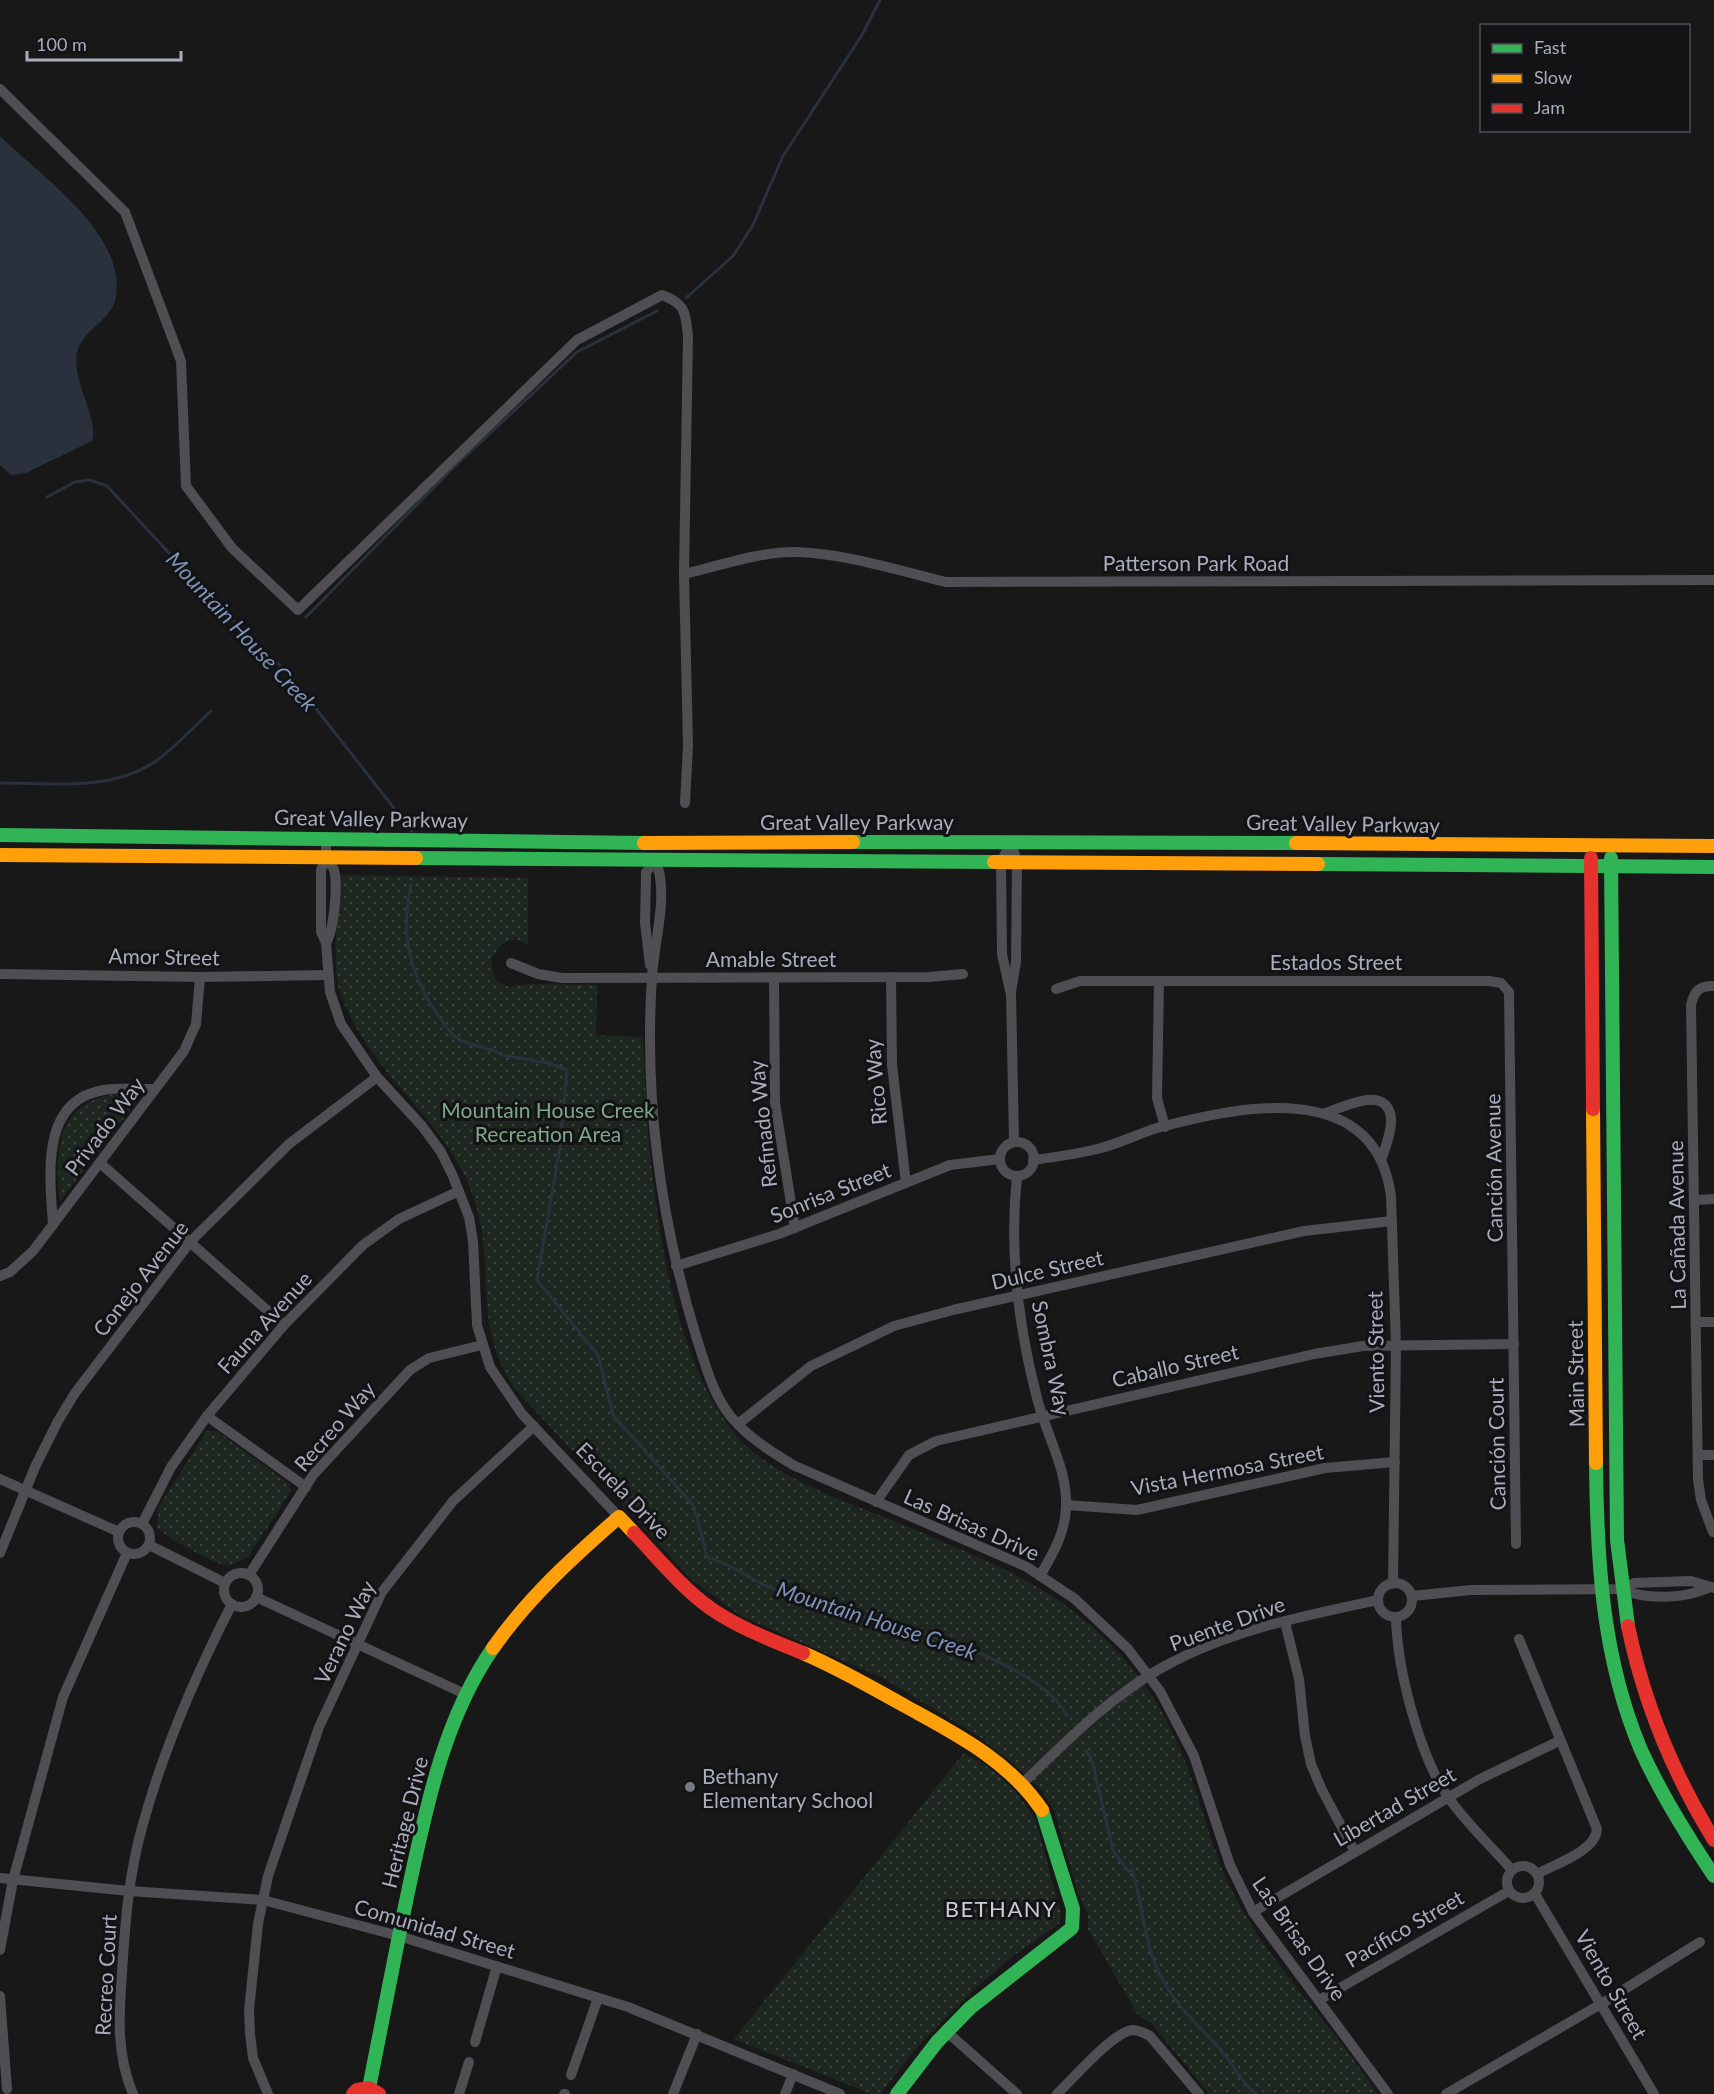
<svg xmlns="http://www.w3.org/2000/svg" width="1714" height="2094" viewBox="0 0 1714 2094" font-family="Lato,sans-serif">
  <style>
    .park { fill: url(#park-dots) }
    .water { fill: #2a313c }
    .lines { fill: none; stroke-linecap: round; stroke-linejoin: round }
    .stream { stroke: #2a313c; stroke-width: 3 }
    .street { stroke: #4e4e53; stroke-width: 10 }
    .fast { stroke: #30b455; stroke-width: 14 }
    .slow { stroke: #ff9f0a; stroke-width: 14 }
    .jam { stroke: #e5322d; stroke-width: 14 }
    .poi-dot { fill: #767882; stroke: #131215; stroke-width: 2 }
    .labels { text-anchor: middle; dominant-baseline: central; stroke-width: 6; stroke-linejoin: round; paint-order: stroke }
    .street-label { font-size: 21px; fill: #a9acbb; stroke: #131215 }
    .park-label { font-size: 21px; fill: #7ea787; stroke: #131215 }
    .poi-label { font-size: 21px; fill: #a9acbb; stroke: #131215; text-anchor: start }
    .water-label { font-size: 22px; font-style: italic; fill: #7d94b8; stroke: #131215 }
    .neighbourhood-label { font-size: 22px; letter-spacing: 1.5px; fill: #caccd6; stroke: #131215 }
  </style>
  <defs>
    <pattern id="park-dots" width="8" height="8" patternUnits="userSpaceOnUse" patternTransform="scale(1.5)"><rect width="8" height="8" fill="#1e2620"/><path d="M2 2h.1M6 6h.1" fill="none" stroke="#3c433e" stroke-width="1.8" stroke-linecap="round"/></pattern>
  </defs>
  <rect width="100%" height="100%" fill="#181819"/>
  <g class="park">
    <path d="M340,875l188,3v67l-12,-6 -15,5 -10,15 2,15 4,7 12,6 18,-3 70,1 -1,50 47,2c4,114 18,342 113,417 46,36 109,54 162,77 78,34 139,56 199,120 32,34 55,74 71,118 17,45 27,93 51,135 38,69 97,124 138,190h-168l-58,-71 -13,-8 -50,-86v-14l-11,-24 -23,-81 -13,-20 -28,-26 -35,-28 -95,-58 -142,-62 -49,-36 -178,-192c-43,-66 -17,-120 -40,-189 -22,-69 -84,-110 -118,-172 -7,-14 -15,-27 -18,-42 -6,-35 1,-74 2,-110z"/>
    <path d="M143,1093l-83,108c-5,-44 -5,-93 46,-105 12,-3 26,-2 37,-3z"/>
    <path d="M207,1431h10l72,53 2,7 -43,66c-7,4 -15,8 -23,8 -11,-1 -60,-29 -68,-37l2,-22z"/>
    <path d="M963,1754c30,11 57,39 73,67l25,93 -2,10 -46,32 -38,33 -56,56 -39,49h-8l-138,-55z"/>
  </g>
  <path class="water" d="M0,136c41,41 130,99 115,165 -4,18 -33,30 -38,51 -6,28 23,69 15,89l-66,32 -15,2 -11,-10z"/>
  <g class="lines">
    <g class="stream">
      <polyline points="686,298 733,256 753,225 783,156 862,35 880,0"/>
      <polyline points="47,497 75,482 90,480 107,486 220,608 288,673 412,831"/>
      <polyline points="306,617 454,467 577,352 657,311"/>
      <path d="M0,783c52,0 111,9 156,-22 20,-14 37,-34 55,-50"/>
      <path d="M411,885c-11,49 -2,89 27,130 6,9 11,18 20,24 13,8 36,8 44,16l46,8 19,7 -7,77 -23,133 61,75 15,60 81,91 13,51c24,7 36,18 57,28 15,7 32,12 48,17 66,22 221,50 255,114"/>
      <path d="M1086,1751l6,9 21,91 15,20 4,-1c11,33 11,68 26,101 16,36 49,60 72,91 8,12 14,22 26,32"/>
    </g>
    <g class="street">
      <path d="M0,89l125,123 56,149 5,125 46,62 66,62 279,-270 85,-45c24,9 23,17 26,41l-4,238 4,171 -3,58"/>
      <path d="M684,574c34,-8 78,-23 113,-22 50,2 100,18 149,30l768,-2"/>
      <polyline points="326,838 326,858 321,870 321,932 326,943 330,992 341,1024 377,1077 422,1126 441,1152 452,1174 469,1217 473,1241 477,1325 490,1367 522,1414 619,1517"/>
      <polyline points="1011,842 1017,862 1016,962 1011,992 1014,1142"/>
      <path d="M326,858c2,3 7,8 8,12 4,15 0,60 -8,73"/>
      <path d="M656,861c13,35 -2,80 -4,116 -8,121 9,244 44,359 9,27 17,60 36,82 17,20 40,34 61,47l234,102 48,32 53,50 32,42 34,65 36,109 23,47 135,182"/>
      <polyline points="511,963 538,974 562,978 929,977 963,974"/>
      <polyline points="650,965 645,923 646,878 646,872 656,861"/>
      <polyline points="0,974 200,977 328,975"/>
      <polyline points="891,977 892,1065 906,1183"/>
      <polyline points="774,978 775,1103 795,1228"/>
      <polyline points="1159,981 1157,1098 1165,1127"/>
      <polyline points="1056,989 1080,981 1489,981 1501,983 1509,992 1516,1544"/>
      <polyline points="1010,991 1002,954 1001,862 1011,842"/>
      <path d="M1326,1113c17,-6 61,-29 65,5 1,13 -6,30 -10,43"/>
      <circle cx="1017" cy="1159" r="17"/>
      <path d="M1033,1160c23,-3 46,-6 68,-12 19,-5 37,-14 56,-20 82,-22 218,-51 234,68l5,149 -3,239"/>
      <polyline points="100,1163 284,1325"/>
      <path d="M1017,1176c-8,75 1,149 20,222 9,37 31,71 29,110 -1,26 -14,47 -26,68"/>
      <polyline points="1695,1200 1714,1199"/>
      <path d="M53,1225c-3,-48 -14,-125 51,-135 16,-3 35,-1 51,-1"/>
      <polyline points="676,1266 779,1234 950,1165 1000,1159"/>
      <polyline points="0,1276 10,1272 33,1251 184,1051 196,1024 200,977"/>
      <polyline points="1697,1322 1714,1322"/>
      <polyline points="207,1416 306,1487"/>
      <polyline points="738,1424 811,1366 894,1326 953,1310 1304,1231 1392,1221"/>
      <polyline points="1698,1455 1714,1455"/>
      <polyline points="0,1479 119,1532"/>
      <polyline points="876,1502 909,1455 936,1441 1314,1354 1363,1346 1514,1344"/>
      <polyline points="1066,1505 1137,1510 1325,1468 1395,1462"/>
      <circle cx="134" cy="1538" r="16"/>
      <polyline points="142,1524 171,1467 207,1416 284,1325 363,1245 399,1219 459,1191"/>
      <path d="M1713,1532l-12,-32 -3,-21 -7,-474c3,-13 8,-20 23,-19"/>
      <polyline points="149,1545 225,1583"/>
      <polyline points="0,1553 35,1467 58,1421 75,1393 191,1241 289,1144 377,1077"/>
      <circle cx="241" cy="1590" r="17"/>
      <polyline points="249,1575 313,1475 410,1370 429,1358 482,1345"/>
      <circle cx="1395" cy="1600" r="17"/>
      <path d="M1621,1589c24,11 63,10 87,-1"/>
      <polyline points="1412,1596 1471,1590 1621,1589 1634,1583 1691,1581 1714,1588"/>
      <polyline points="256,1597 467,1695"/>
      <path d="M1396,1617c1,51 23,138 52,180 18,26 43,49 64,73"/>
      <polyline points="1285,1622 1299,1679 1305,1736 1311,1764 1322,1790 1355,1852"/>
      <path d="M1519,1639l78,190c-1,22 -42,35 -60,45"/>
      <path d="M1022,1784c43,-42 90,-89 143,-118 65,-36 142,-51 213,-66"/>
      <circle cx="1523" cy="1882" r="16"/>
      <polyline points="0,1878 129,1891 263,1900 399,1936 628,2007 840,2094"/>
      <polyline points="1535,1894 1654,2094"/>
      <polyline points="1253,1912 1480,1779 1559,1741"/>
      <polyline points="0,1950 13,1880 63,1697 127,1553"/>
      <polyline points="0,1996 7,2089"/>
      <polyline points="1319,2000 1509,1891"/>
      <polyline points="947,2032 1017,2094"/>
      <polyline points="475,2042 497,1966"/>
      <polyline points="571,2075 598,1998"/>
      <path d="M133,2094c-17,-40 -14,-79 -11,-121 3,-50 7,-101 21,-149 21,-76 53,-150 89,-220"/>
      <polyline points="268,2094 253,2058 250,2034 249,2010 258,1924 268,1876 319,1727 382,1592 453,1501 534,1426"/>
      <polyline points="459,2094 469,2062"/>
      <polyline points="564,2094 565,2094"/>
      <polyline points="673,2094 697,2034"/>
      <polyline points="785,2094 793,2074"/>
      <path d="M1057,2094c16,-15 55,-61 75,-64 7,0 12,3 18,6l49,58"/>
      <polyline points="1446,2094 1601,2004 1700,1942"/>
    </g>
    <g class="fast">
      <polyline points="0,835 644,843"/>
      <polyline points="853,842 1296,843"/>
      <polyline points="416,858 994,862"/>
      <polyline points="1611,858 1617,1540 1628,1626"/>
      <polyline points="1318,864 1714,867"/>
      <path d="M1596,1463c1,98 6,195 45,287 20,44 46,86 73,126"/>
      <path d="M369,2088c14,-70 27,-140 42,-210 17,-79 35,-162 82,-230"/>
      <polyline points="897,2094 937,2042 970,2008 1072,1928 1073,1909 1042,1810"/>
    </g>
    <g class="slow">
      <polyline points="644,843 853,842"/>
      <polyline points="1296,843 1714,846"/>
      <polyline points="0,855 416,858"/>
      <polyline points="994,862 1318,864"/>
      <polyline points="1593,1109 1596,1463"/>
      <path d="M493,1648c35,-50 80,-91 126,-131l15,16"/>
      <path d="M803,1653c35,15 68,34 102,53 51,28 103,54 137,104"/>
    </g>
    <g class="jam">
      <polyline points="1591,858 1593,1109"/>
      <path d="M634,1533c24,25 47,54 76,75 29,20 61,32 93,45"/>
      <path d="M1628,1626c16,78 44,146 86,214"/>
      <polyline points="353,2094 357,2090 369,2088 379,2094"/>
    </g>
  </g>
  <circle class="poi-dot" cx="690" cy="1787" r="6"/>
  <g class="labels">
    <g class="street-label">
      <text x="1196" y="562">Patterson Park Road</text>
      <text transform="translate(371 818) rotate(1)">Great Valley Parkway</text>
      <text x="857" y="821">Great Valley Parkway</text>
      <text transform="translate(1343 823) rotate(1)">Great Valley Parkway</text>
      <text transform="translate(164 956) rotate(1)">Amor Street</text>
      <text x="771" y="958">Amable Street</text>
      <text x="1336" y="961">Estados Street</text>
      <text transform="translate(875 1082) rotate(-95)">Rico Way</text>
      <text transform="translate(762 1124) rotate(-96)">Refinado Way</text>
      <text transform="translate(104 1126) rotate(-53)">Privado Way</text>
      <text transform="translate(1493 1168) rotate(-91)">Canción Avenue</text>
      <text transform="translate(830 1192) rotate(-22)">Sonrisa Street</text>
      <text transform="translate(1676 1225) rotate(-91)">La Cañada Avenue</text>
      <text transform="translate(1047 1269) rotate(-13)">Dulce Street</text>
      <text transform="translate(140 1278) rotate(-52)">Conejo Avenue</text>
      <text transform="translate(264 1322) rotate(-48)">Fauna Avenue</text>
      <text transform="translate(1375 1352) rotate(-91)">Viento Street</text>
      <text transform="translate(1052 1358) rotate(78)">Sombra Way</text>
      <text transform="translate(1175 1365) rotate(-13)">Caballo Street</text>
      <text transform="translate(1575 1374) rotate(-91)">Main Street</text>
      <text transform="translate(334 1426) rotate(-49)">Recreo Way</text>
      <text transform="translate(1496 1444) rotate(-91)">Canción Court</text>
      <text transform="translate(1227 1469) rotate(-11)">Vista Hermosa Street</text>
      <text transform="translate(624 1490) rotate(46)">Escuela Drive</text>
      <text transform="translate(972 1524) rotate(24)">Las Brisas Drive</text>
      <text transform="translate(1227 1623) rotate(-20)">Puente Drive</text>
      <text transform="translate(344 1632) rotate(-64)">Verano Way</text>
      <text transform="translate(1394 1806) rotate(-30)">Libertad Street</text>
      <text transform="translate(404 1822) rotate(-76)">Heritage Drive</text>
      <text transform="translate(435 1928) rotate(16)">Comunidad Street</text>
      <text transform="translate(1404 1928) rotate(-30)">Pacífico Street</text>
      <text transform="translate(1300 1938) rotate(55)">Las Brisas Drive</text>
      <text transform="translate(105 1975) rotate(-87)">Recreo Court</text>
      <text transform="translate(1612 1984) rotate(60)">Viento Street</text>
    </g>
    <g class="park-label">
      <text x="548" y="1109">Mountain House Creek<tspan x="548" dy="24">Recreation Area</tspan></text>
    </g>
    <g class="poi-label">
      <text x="702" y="1775">Bethany<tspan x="702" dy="24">Elementary School</tspan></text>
    </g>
    <g class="water-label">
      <text transform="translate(242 631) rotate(47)">Mountain House Creek</text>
      <text transform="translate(877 1620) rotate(18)">Mountain House Creek</text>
    </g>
    <g class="neighbourhood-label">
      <text x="1001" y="1908">BETHANY</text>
    </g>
  </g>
  <rect x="1480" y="24" width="210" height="108" fill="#131215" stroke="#4f5057" stroke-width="1.5"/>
  <rect x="1492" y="44" width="30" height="9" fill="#30b455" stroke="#4f5057" stroke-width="1.5"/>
  <text x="1534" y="54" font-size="18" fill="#a9acbb">Fast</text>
  <rect x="1492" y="74" width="30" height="9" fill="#ff9f0a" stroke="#4f5057" stroke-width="1.5"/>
  <text x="1534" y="84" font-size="18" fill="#a9acbb">Slow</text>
  <rect x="1492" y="104" width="30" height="9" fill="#e5322d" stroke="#4f5057" stroke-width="1.5"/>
  <text x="1534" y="114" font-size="18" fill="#a9acbb">Jam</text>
  <path d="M27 51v9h154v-9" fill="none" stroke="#a9acbb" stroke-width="3"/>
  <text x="36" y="51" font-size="18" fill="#a9acbb" stroke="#131215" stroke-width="4.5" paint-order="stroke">100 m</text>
</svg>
